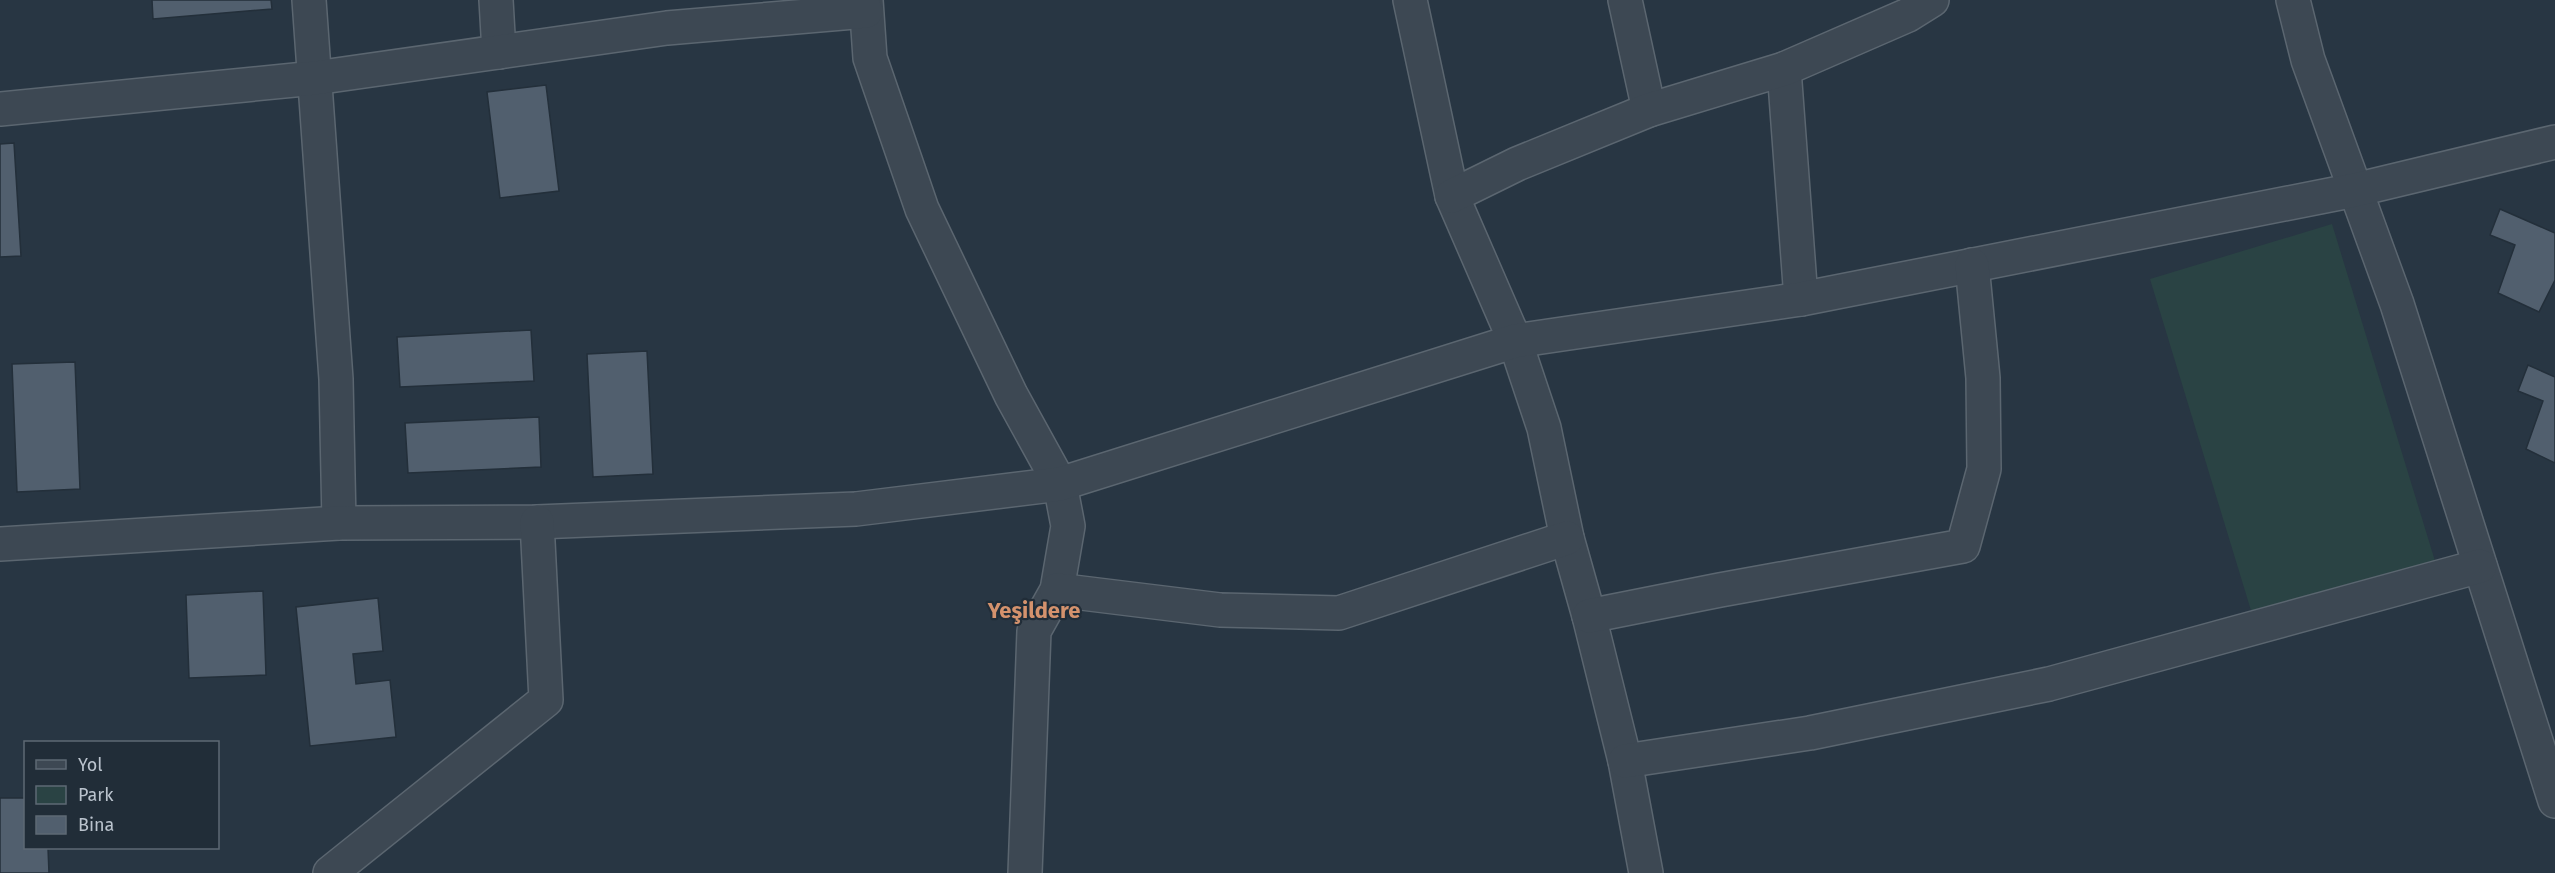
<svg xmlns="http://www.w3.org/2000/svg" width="2555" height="873" viewBox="0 0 2555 873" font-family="'Fira Sans',sans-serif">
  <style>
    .green { fill: #2a4344 }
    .building { fill: #515f6e; stroke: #232f3a; stroke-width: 1.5 }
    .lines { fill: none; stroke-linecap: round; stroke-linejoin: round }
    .minor-casing { stroke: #5b6670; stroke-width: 36 }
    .minor { stroke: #3d4853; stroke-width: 33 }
    .labels { text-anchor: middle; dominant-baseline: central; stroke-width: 4.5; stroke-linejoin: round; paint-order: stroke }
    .district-label { font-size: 22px; font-weight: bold; fill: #d4926d; stroke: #212d38 }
  </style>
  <rect width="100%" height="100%" fill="#283643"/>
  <polygon class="green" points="2332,224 2435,561 2253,617 2150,279"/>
  <g class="building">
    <polygon points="152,0 271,0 272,9 153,19"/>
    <polygon points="546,85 559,191 500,198 487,92"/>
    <polygon points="14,143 21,256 0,257 0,144"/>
    <polygon points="2500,209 2555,233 2555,280 2539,312 2498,293 2515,245 2490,235"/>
    <polygon points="531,330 534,381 400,387 397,337"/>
    <polygon points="647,351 653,474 593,477 587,354"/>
    <polygon points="75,362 80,489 17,492 12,364"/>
    <polygon points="2528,365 2555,377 2555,463 2526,449 2543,401 2518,391"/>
    <polygon points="539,417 541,467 408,473 405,423"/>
    <polygon points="263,591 266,675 189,678 186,595"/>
    <polygon points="378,598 383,651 353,654 356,684 390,680 396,737 310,746 296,607"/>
    <polygon points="0,798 26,798 26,848 48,848 49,873 0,873"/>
  </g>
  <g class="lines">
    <defs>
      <g id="minor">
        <polyline points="309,0 336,379 339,523"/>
        <polyline points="496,0 499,52"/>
        <polyline points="866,0 870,58 922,209 1011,395 1060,484 1068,526 1057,590 1034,631 1025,873"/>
        <polyline points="1410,0 1452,196 1515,341 1544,428 1567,538 1589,616 1625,761 1646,873"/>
        <polyline points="1625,0 1649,110"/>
        <polyline points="2293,0 2308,60 2397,304 2555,801"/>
        <polyline points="1784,69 1801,299"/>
        <polyline points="0,109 315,78 667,28 866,11"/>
        <polyline points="1452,196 1517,164 1649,110 1784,69 1908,15 1932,0"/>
        <polyline points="0,544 339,523 537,522 856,509 1060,484 1515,341 1801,299 2355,190 2555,142"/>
        <polyline points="1057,590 1220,610 1339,613 1567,538"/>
        <polyline points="1589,616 1720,590 1963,546 1984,469 1983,378 1972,265"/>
        <polyline points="1625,761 1810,733 2049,684 2480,566"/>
        <polyline points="330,873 546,700 537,522"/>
      </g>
    </defs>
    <use href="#minor" class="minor-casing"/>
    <use href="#minor" class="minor"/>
  </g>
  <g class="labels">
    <g class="district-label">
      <text x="1034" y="610">Yeşildere</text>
    </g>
  </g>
  <rect x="24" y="741" width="195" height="108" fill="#212d38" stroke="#5e6974" stroke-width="1.5"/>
  <rect x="36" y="760" width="30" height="9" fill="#3d4853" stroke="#5e6974" stroke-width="1.5"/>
  <text x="78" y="771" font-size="18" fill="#bac3cd">Yol</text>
  <rect x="36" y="786" width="30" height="18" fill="#2a4344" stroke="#5e6974" stroke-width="1.5"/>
  <text x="78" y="801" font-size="18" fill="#bac3cd">Park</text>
  <rect x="36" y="816" width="30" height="18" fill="#515f6e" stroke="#5e6974" stroke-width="1.5"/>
  <text x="78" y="831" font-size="18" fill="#bac3cd">Bina</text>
</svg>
